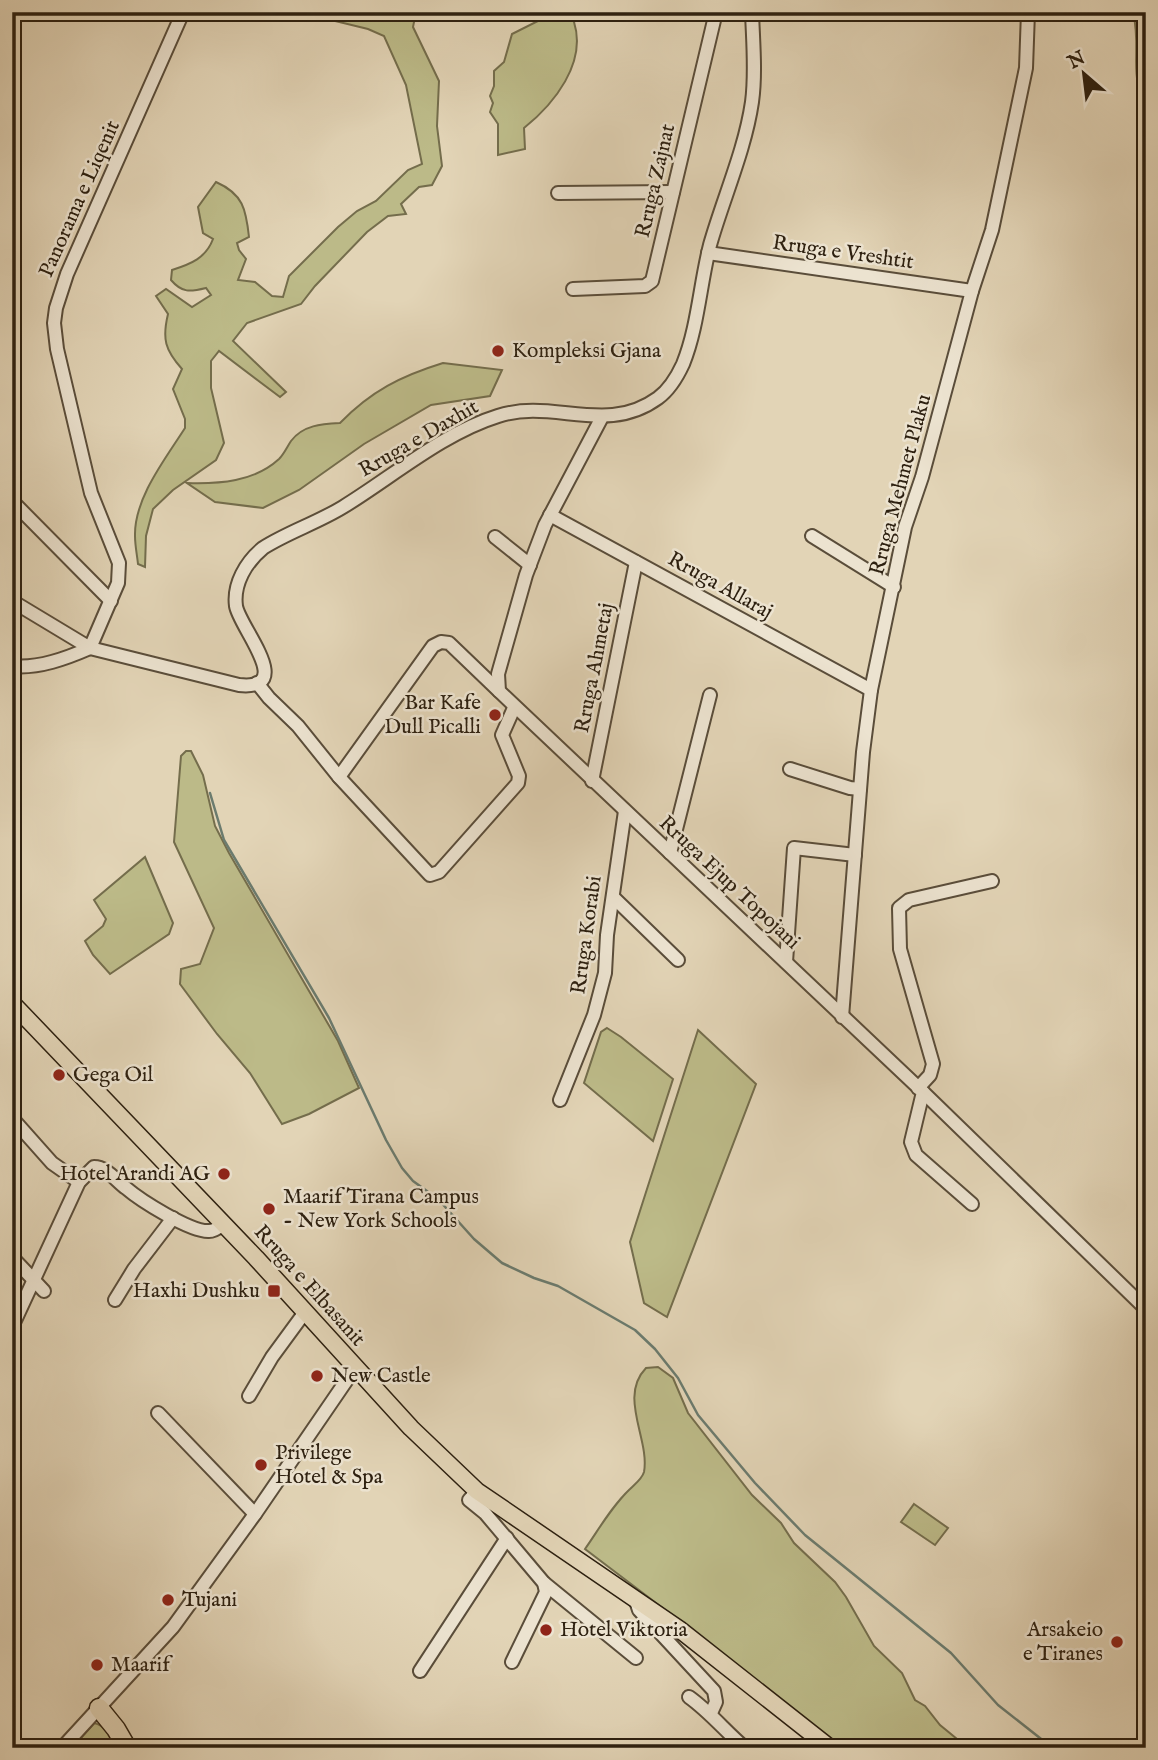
<svg xmlns="http://www.w3.org/2000/svg" width="1158" height="1760" viewBox="0 0 1158 1760" font-family="'IM FELL English',serif">
  <style>
    .green { fill: #bcba88; stroke: #746d4c; stroke-width: 2 }
    .lines { fill: none; stroke-linecap: round; stroke-linejoin: round }
    .stream { stroke: #6b7b6e; stroke-width: 2.5 }
    .minor-casing { stroke: #5a4d3a; stroke-width: 16 }
    .major-casing { stroke: #2d2010; stroke-width: 19 }
    .highway-casing { stroke: #2d2010; stroke-width: 21 }
    .minor { stroke: #ece3d0; stroke-width: 12 }
    .major { stroke: #e2d4b6; stroke-width: 16 }
    .highway { stroke: #e2d4b6; stroke-width: 18 }
    .poi-dot { fill: #8f2418; stroke: #ece3d0; stroke-width: 2.5 }
    .labels { text-anchor: middle; dominant-baseline: central; stroke-width: 5; stroke-linejoin: round; paint-order: stroke }
    .street-label { font-size: 21px; fill: #2d2010; stroke: #ece3d0 }
    .poi-label { font-size: 21px; fill: #2d2010; stroke: #ece3d0; text-anchor: start }
  </style>
  <rect width="100%" height="100%" fill="#e2d4b6"/>
  <filter id="stains"><feTurbulence type="fractalNoise" baseFrequency=".00286" numOctaves="4"/><feColorMatrix values="0 0 0 0 .2 0 0 0 0 .09 0 0 0 0 .02 0 0 0 .5 -.17"/></filter>
  <radialGradient id="worn" r=".72"><stop offset=".6" stop-color="#630" stop-opacity="0"/><stop offset="1" stop-color="#630" stop-opacity=".3"/></radialGradient>
  <g class="green">
    <path d="M345,12h71l-3,15 26,54 -2,45 5,40 -10,19 -13,2 -18,17 5,10 -18,2 -21,16 -52,54 -14,18 -54,19 -14,18 53,51 -6,5 -61,-46 -8,10v27l13,55 -8,17 -43,30 -20,19 -7,27 -1,31 -7,-3c-1,-9 -3,-19 -3,-28 -1,-38 31,-78 50,-108v-9l-12,-30 9,-20c-17,-19 -20,-30 -14,-55l-12,-18 10,-7 26,18 19,-12 -5,-7c-16,4 -24,5 -35,-8l1,-10c19,-6 34,-12 41,-31l-10,-6 -5,-26 18,-25c27,12 30,27 33,55l-12,6 2,7 7,9 -8,21 17,2 17,14 11,1 6,-21 49,-49 19,-16 19,-10 32,-31 14,-6 -16,-79 -22,-49 -16,-7 -33,-8z"/>
    <path d="M544,12h39l-9,10c13,41 -20,82 -50,106l1,21 -27,6v-31l-8,-12 3,-9 -3,-7 4,-10v-15l10,-9 8,-28 28,-14z"/>
    <path d="M1133,12h13v96c-18,-37 -4,-59 -13,-96z"/>
    <path d="M1146,133v71c-8,-29 -12,-43 0,-71z"/>
    <path d="M443,363l59,7 -12,26 -59,9 -67,39 -65,46 -36,18 -48,-6 -28,-19c32,1 67,-1 92,-24 5,-5 8,-12 12,-18 12,-16 31,-17 49,-18 31,-32 61,-47 103,-60z"/>
    <polygon points="186,751 191,751 203,775 215,826 229,853 338,1041 359,1088 309,1114 282,1124 250,1073 217,1034 180,984 181,969 200,964 214,928 174,842 181,756"/>
    <polygon points="145,857 173,923 169,934 110,974 93,955 85,941 103,926 106,919 94,900"/>
    <polygon points="607,1028 621,1037 673,1079 653,1141 584,1083 601,1032"/>
    <polygon points="698,1030 756,1084 667,1317 644,1303 630,1242"/>
    <path d="M658,1367l15,11 15,35 64,82 29,28 13,20 41,39 11,15 28,49 28,27 13,27 10,6 15,19 28,23h-132l-151,-123 -100,-76c14,-20 27,-43 45,-60 5,-5 12,-10 14,-17 6,-33 -26,-75 2,-104z"/>
    <polygon points="914,1504 948,1528 935,1545 901,1522"/>
    <path d="M94,1723c13,3 19,15 26,25h-48z"/>
  </g>
  <g class="lines">
    <g class="stream">
      <polyline points="210,793 224,840 329,1018 386,1140 402,1168 413,1181 438,1199 474,1239 502,1263 534,1278 558,1286 635,1330 655,1349 678,1378 698,1415 755,1483 805,1535 951,1653 998,1705 1045,1742"/>
      <polyline points="12,1741 27,1748"/>
      <polyline points="1057,1747 1058,1748"/>
    </g>
    <defs>
      <g id="minor">
        <polyline points="558,193 673,192"/>
        <polyline points="708,253 972,291"/>
        <polyline points="573,289 645,286 652,281 716,12"/>
        <polyline points="602,417 545,525 526,575 498,674 499,691 923,1092 1146,1309"/>
        <polyline points="12,501 111,601"/>
        <polyline points="550,515 871,690"/>
        <polyline points="812,536 894,587"/>
        <polyline points="495,537 530,565"/>
        <path d="M12,601l78,47 149,37c58,6 0,-58 -3,-79 -3,-22 10,-44 27,-58 25,-16 54,-25 80,-41 49,-30 100,-74 155,-91 55,-18 108,20 160,-18 11,-8 19,-21 25,-34 15,-37 17,-80 27,-119 13,-46 35,-95 42,-143 4,-29 1,-60 0,-90"/>
        <path d="M12,666c26,3 55,-8 78,-18l28,-65 1,-20 -28,-70 -34,-144 -3,-26 2,-15 11,-34 116,-262"/>
        <polyline points="257,683 269,698 298,726 339,777 430,875 439,872 518,783 519,776 502,735 514,708"/>
        <polyline points="790,769 850,788 860,789"/>
        <polyline points="339,777 433,646 441,642 449,643 499,691"/>
        <polyline points="592,781 636,562"/>
        <polyline points="670,853 710,695"/>
        <polyline points="613,897 678,960"/>
        <polyline points="786,962 794,848 855,855"/>
        <polyline points="842,1017 863,752 871,690 905,527 922,477 972,291 992,230 1026,68 1028,12"/>
        <polyline points="918,1088 930,1075 933,1064 900,949 899,908 909,900 992,881"/>
        <polyline points="923,1092 911,1142 916,1155 972,1204"/>
        <polyline points="560,1100 594,1015 605,973 607,935 625,811"/>
        <polyline points="12,1118 52,1163 79,1182"/>
        <polyline points="12,1257 44,1291"/>
        <polyline points="115,1300 134,1269 173,1218"/>
        <path d="M12,1327l67,-145 15,-15c13,0 22,14 32,21 14,12 64,44 83,43 6,0 10,-4 14,-7"/>
        <polyline points="249,1396 272,1357 305,1312"/>
        <polyline points="158,1413 255,1514"/>
        <polyline points="477,1491 469,1500 485,1513 544,1583 546,1592 512,1662"/>
        <polyline points="544,1583 636,1658"/>
        <polyline points="636,1601 639,1610 714,1691 716,1702 711,1713"/>
        <polyline points="420,1671 507,1538"/>
        <path d="M689,1697c21,15 36,34 56,51"/>
        <polyline points="62,1748 173,1627 255,1514 355,1368"/>
      </g>
      <polyline id="major" points="12,1003 256,1258 411,1428 477,1491 679,1629 830,1748"/>
      <polyline id="highway" points="99,1708 116,1729 127,1748"/>
    </defs>
    <use href="#minor" class="minor-casing"/>
    <use href="#major" class="major-casing"/>
    <use href="#highway" class="highway-casing"/>
    <use href="#minor" class="minor"/>
    <use href="#major" class="major"/>
    <use href="#highway" class="highway"/>
  </g>
  <g class="poi-dot">
    <circle cx="498" cy="351" r="7"/>
    <circle cx="495" cy="715" r="7"/>
    <circle cx="59" cy="1075" r="7"/>
    <circle cx="224" cy="1174" r="7"/>
    <circle cx="269" cy="1209" r="7"/>
    <rect x="267" y="1284" width="14" height="14" rx="3.5"/>
    <circle cx="317" cy="1376" r="7"/>
    <circle cx="261" cy="1465" r="7"/>
    <circle cx="168" cy="1600" r="7"/>
    <circle cx="546" cy="1630" r="7"/>
    <circle cx="1117" cy="1642" r="7"/>
    <circle cx="97" cy="1665" r="7"/>
  </g>
  <g class="labels">
    <g class="street-label">
      <text transform="translate(656 181) rotate(-77)">Rruga Zajnat</text>
      <text transform="translate(80 199) rotate(-66)">Panorama e Liqenit</text>
      <text transform="translate(843 253) rotate(8)">Rruga e Vreshtit</text>
      <text transform="translate(419 439) rotate(-30)">Rruga e Daxhit</text>
      <text transform="translate(901 485) rotate(-75)">Rruga Mehmet Plaku</text>
      <text transform="translate(720 586) rotate(29)">Rruga Allaraj</text>
      <text transform="translate(595 668) rotate(-79)">Rruga Ahmetaj</text>
      <text transform="translate(729 883) rotate(43)">Rruga Ejup Topojani</text>
      <text transform="translate(587 935) rotate(-82)">Rruga Korabi</text>
      <text transform="translate(309 1286) rotate(48)">Rruga e Elbasanit</text>
    </g>
    <g class="poi-label">
      <text x="512" y="351">Kompleksi Gjana</text>
      <text x="481" y="703" text-anchor="end">Bar Kafe<tspan x="481" dy="24">Dull Picalli</tspan></text>
      <text x="73" y="1075">Gega Oil</text>
      <text x="210" y="1174" text-anchor="end">Hotel Arandi AG</text>
      <text x="283" y="1197">Maarif Tirana Campus<tspan x="283" dy="24">- New York Schools</tspan></text>
      <text x="260" y="1291" text-anchor="end">Haxhi Dushku</text>
      <text x="331" y="1376">New Castle</text>
      <text x="275" y="1453">Privilege<tspan x="275" dy="24">Hotel &amp; Spa</tspan></text>
      <text x="182" y="1600">Tujani</text>
      <text x="560" y="1630">Hotel Viktoria</text>
      <text x="1103" y="1630" text-anchor="end">Arsakeio<tspan x="1103" dy="24">e Tiranes</tspan></text>
      <text x="111" y="1665">Maarif</text>
    </g>
  </g>
  <rect width="1158" height="1760" fill="none" stroke="#e2d4b6" stroke-width="42"/>
  <rect x="14" y="14" width="1130" height="1732" fill="none" stroke="#2d2010" stroke-width="3.5"/>
  <rect x="21" y="21" width="1116" height="1718" fill="none" stroke="#2d2010" stroke-width="2"/>
  <g transform="translate(1084 74) rotate(332)" stroke="#ece3d0" stroke-width="5" paint-order="stroke">
  <path d="M0-5L12 26L0 18L-12 26Z" fill="#2d2010"/>
  <text y="-10" font-size="19" font-weight="bold" text-anchor="middle" fill="#2d2010">N</text>
  </g>
  <rect width="100%" height="100%" filter="url(#stains)"/>
  <rect width="100%" height="100%" fill="url(#worn)"/>
</svg>
